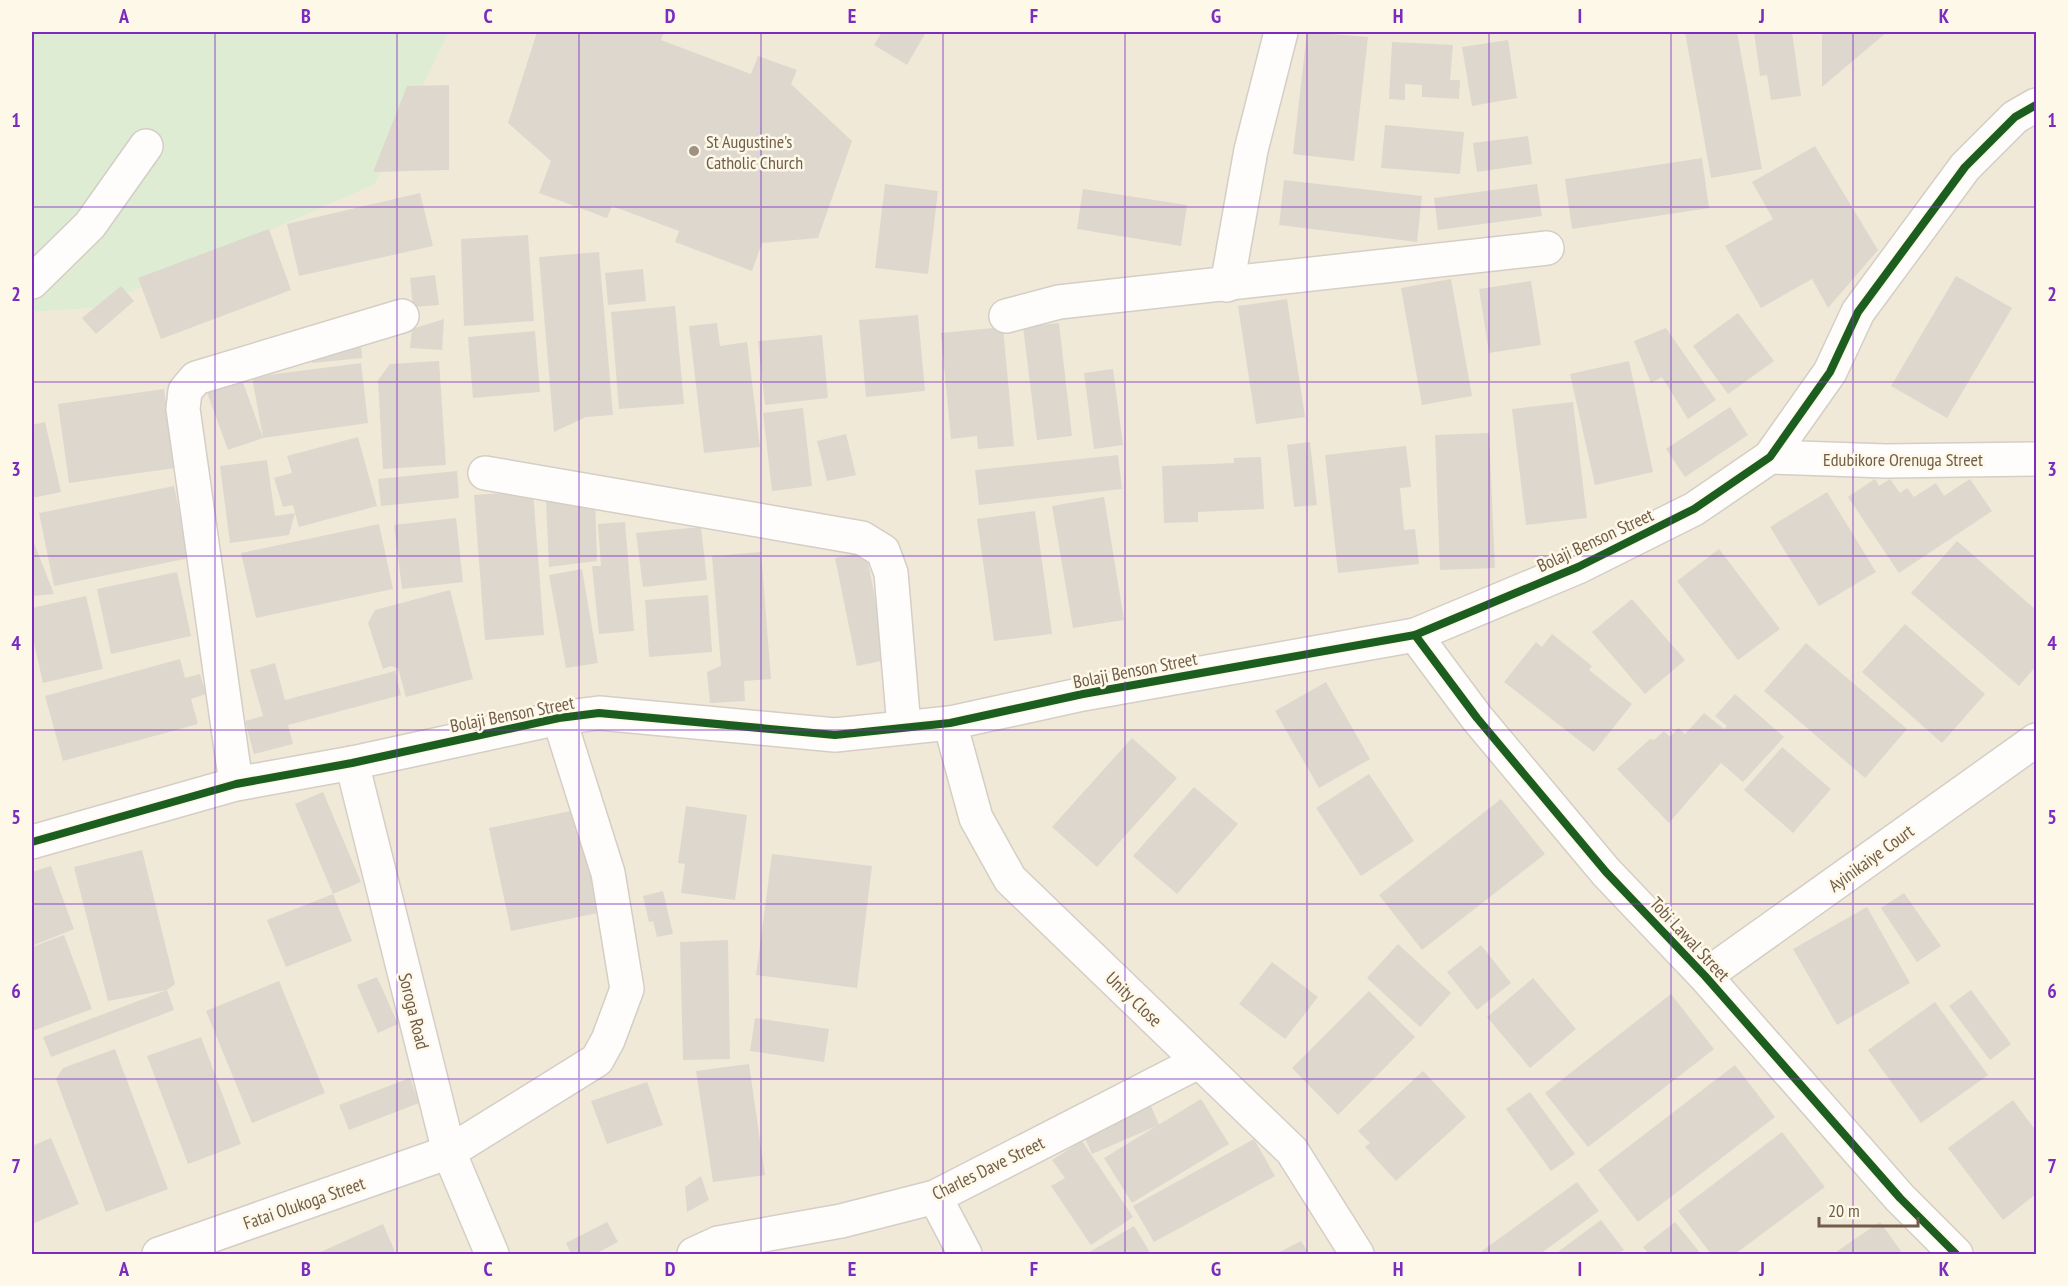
<svg xmlns="http://www.w3.org/2000/svg" width="2068" height="1286" viewBox="0 0 2068 1286" font-family="'PT Sans Narrow',sans-serif">
  <style>
    .residential { fill: #f0e9d8 }
    .green { fill: #deecd3 }
    .building { fill: #ded7ce }
    .lines { fill: none; stroke-linecap: round; stroke-linejoin: round }
    .minor-casing { stroke: #d4cec5; stroke-width: 36 }
    .minor { stroke: #fefdfc; stroke-width: 33 }
    .cycleway-casing { stroke: #fef8e8; stroke-width: 11 }
    .cycleway { stroke: #1b5e20; stroke-width: 8 }
    .grid { fill: none; stroke: #7b2cbf; stroke-width: 1.5; stroke-opacity: 0.55 }
    .poi-dot { fill: #9f9181; stroke: #fef8e8; stroke-width: 2 }
    .labels { text-anchor: middle; dominant-baseline: central; stroke-width: 5; stroke-linejoin: round; paint-order: stroke }
    .poi-label { font-size: 18px; fill: #715d4a; stroke: #fef8e8; text-anchor: start }
    .street-label { font-size: 18px; fill: #715d4a; stroke: #fef8e8 }
    .neatline { fill: none; stroke: #7b2cbf; stroke-width: 2 }
    .grid-label { font-size: 20px; text-anchor: middle; font-weight: bold; fill: #7b2cbf }
  </style>
  <rect width="100%" height="100%" fill="#f5f1e8"/>
  <polygon class="residential" points="449,32 2036,32 2036,1254 32,1254 32,312 94,308 375,184"/>
  <polygon class="green" points="32,32 449,32 375,184 94,308 32,312"/>
  <g class="building">
    <polygon points="537,32 664,32 661,40 751,74 758,56 797,70 791,84 852,141 818,238 762,243 752,271 675,242 679,231 612,206 607,218 539,193 551,161 508,123"/>
    <polygon points="882,32 926,32 907,65 874,45"/>
    <polygon points="1307,32 1368,37 1354,161 1293,154"/>
    <polygon points="1685,32 1737,32 1762,169 1711,178"/>
    <polygon points="1754,32 1792,32 1801,96 1771,100 1767,75 1760,76"/>
    <polygon points="1822,32 1887,32 1822,87"/>
    <polygon points="1508,40 1517,98 1472,106 1462,47"/>
    <polygon points="1392,42 1453,45 1450,80 1460,80 1459,99 1422,97 1422,85 1405,84 1405,100 1389,99"/>
    <polygon points="449,85 449,170 373,172 407,86"/>
    <polygon points="1385,125 1464,132 1460,174 1381,168"/>
    <polygon points="1528,136 1532,164 1477,172 1473,143"/>
    <polygon points="1815,146 1878,250 1828,308 1812,279 1761,308 1725,246 1773,219 1752,182"/>
    <polygon points="1702,158 1709,208 1572,229 1565,179"/>
    <polygon points="1284,180 1422,196 1417,242 1279,225"/>
    <polygon points="885,184 938,191 928,274 875,268"/>
    <polygon points="1537,184 1542,216 1438,230 1434,198"/>
    <polygon points="1083,189 1187,205 1181,246 1077,229"/>
    <polygon points="420,193 433,246 299,276 287,224"/>
    <polygon points="269,229 291,290 161,339 138,278"/>
    <polygon points="528,235 534,321 464,326 461,239"/>
    <polygon points="599,252 613,415 586,417 554,432 539,257"/>
    <polygon points="643,269 646,301 608,305 605,273"/>
    <polygon points="435,275 439,305 413,307 410,278"/>
    <polygon points="1956,276 2012,308 1947,418 1891,386"/>
    <polygon points="1451,279 1472,396 1422,405 1401,288"/>
    <polygon points="1531,281 1541,345 1489,353 1479,289"/>
    <polygon points="121,286 134,301 96,334 82,318"/>
    <polygon points="1287,299 1305,417 1256,424 1238,306"/>
    <polygon points="675,306 684,404 619,409 611,312"/>
    <polygon points="1738,313 1774,361 1728,394 1693,346"/>
    <polygon points="918,315 925,391 866,397 859,320"/>
    <polygon points="444,319 442,350 410,348 412,329"/>
    <polygon points="717,323 720,346 747,342 760,447 704,453 689,326"/>
    <polygon points="1059,323 1072,436 1037,440 1023,327"/>
    <polygon points="1003,327 1014,446 978,449 977,436 951,439 941,333"/>
    <polygon points="1666,328 1716,400 1688,419 1662,377 1651,383 1634,341"/>
    <polygon points="535,331 540,392 473,398 468,337"/>
    <polygon points="822,335 828,398 765,405 758,341"/>
    <polygon points="361,345 362,358 312,363 311,350"/>
    <polygon points="439,361 446,465 383,469 378,380 390,364"/>
    <polygon points="1629,361 1653,472 1595,485 1570,374"/>
    <polygon points="361,363 368,423 263,438 228,450 205,387 240,374 263,438 252,377"/>
    <polygon points="1113,369 1123,445 1094,449 1084,373"/>
    <polygon points="164,389 175,468 69,483 58,404"/>
    <polygon points="1573,402 1587,518 1526,525 1512,409"/>
    <polygon points="1730,407 1748,435 1685,477 1666,449"/>
    <polygon points="803,408 812,486 772,491 763,413"/>
    <polygon points="45,422 61,492 32,498 32,425"/>
    <polygon points="1489,433 1495,568 1440,570 1435,435"/>
    <polygon points="846,434 856,475 827,481 817,441"/>
    <polygon points="358,437 377,506 299,527 295,513 289,535 230,543 220,466 267,460 275,516 295,513 293,505 283,507 274,478 292,473 287,456"/>
    <polygon points="1310,442 1317,505 1294,507 1287,445"/>
    <polygon points="1406,446 1411,487 1400,488 1404,530 1415,529 1419,564 1338,573 1325,455"/>
    <polygon points="1118,455 1122,489 979,505 975,470"/>
    <polygon points="1261,457 1264,509 1198,512 1198,522 1164,523 1162,466 1234,463 1234,458"/>
    <polygon points="457,471 459,498 381,506 378,479"/>
    <polygon points="1875,479 1879,486 1890,479 1900,493 1907,488 1914,497 1936,483 1944,496 1970,479 1992,511 1899,573 1848,497"/>
    <polygon points="174,486 189,558 54,586 39,513"/>
    <polygon points="533,491 544,635 485,640 474,495"/>
    <polygon points="1827,492 1876,572 1819,606 1770,527"/>
    <polygon points="595,496 597,561 549,567 546,501"/>
    <polygon points="1104,497 1124,620 1073,628 1052,506"/>
    <polygon points="1035,511 1052,634 994,641 977,519"/>
    <polygon points="456,518 463,582 402,589 394,525"/>
    <polygon points="625,522 634,631 599,634 592,566 601,566 598,524"/>
    <polygon points="379,524 393,589 256,618 241,553"/>
    <polygon points="701,527 707,580 643,587 636,533"/>
    <polygon points="32,538 54,594 32,596"/>
    <polygon points="1957,541 2036,610 2036,666 2019,686 1911,593"/>
    <polygon points="1719,549 1780,629 1738,660 1677,581"/>
    <polygon points="761,552 771,679 744,681 745,701 710,703 707,672 721,666 712,556"/>
    <polygon points="866,552 887,660 857,666 835,558"/>
    <polygon points="582,569 598,663 566,668 549,575"/>
    <polygon points="177,572 191,636 111,654 97,589"/>
    <polygon points="450,590 473,679 406,697 398,668 391,666 383,669 368,623 375,610"/>
    <polygon points="708,595 712,652 649,657 645,600"/>
    <polygon points="86,596 103,669 43,683 32,634 32,608"/>
    <polygon points="1632,599 1685,660 1645,694 1592,632"/>
    <polygon points="1905,624 1985,694 1942,743 1862,672"/>
    <polygon points="1552,634 1592,666 1589,670 1632,704 1594,752 1504,682 1536,642 1542,647"/>
    <polygon points="1806,643 1907,729 1865,778 1764,691"/>
    <polygon points="180,659 185,678 200,674 206,694 191,699 198,724 63,761 45,696"/>
    <polygon points="275,663 285,700 395,671 401,695 288,725 293,744 254,754 245,721 263,716 250,670"/>
    <polygon points="1326,682 1370,759 1319,788 1275,711"/>
    <polygon points="1735,694 1784,737 1743,782 1721,763 1669,823 1617,769 1650,739 1654,740 1664,731 1670,737 1678,728 1685,734 1704,713 1724,729 1727,726 1715,716"/>
    <polygon points="1132,738 1177,778 1097,867 1052,827"/>
    <polygon points="1782,747 1831,789 1793,833 1744,790"/>
    <polygon points="1369,774 1414,841 1361,876 1316,808"/>
    <polygon points="1194,787 1238,824 1177,894 1133,856"/>
    <polygon points="323,792 361,882 333,894 352,941 286,967 267,920 333,894 295,804"/>
    <polygon points="1501,799 1545,854 1422,950 1379,895"/>
    <polygon points="686,806 747,815 735,900 681,893 685,864 678,863"/>
    <polygon points="585,808 607,911 511,931 489,828"/>
    <polygon points="142,850 175,984 167,990 174,1010 51,1057 43,1037 167,990 108,1001 74,867"/>
    <polygon points="772,854 872,866 857,988 756,975"/>
    <polygon points="51,866 74,929 32,946 32,872"/>
    <polygon points="663,891 673,934 657,937 653,921 649,922 643,896"/>
    <polygon points="1904,893 1941,946 1917,962 1881,908"/>
    <polygon points="1867,907 1910,983 1837,1025 1793,949"/>
    <polygon points="64,935 92,1009 32,1031 32,947"/>
    <polygon points="728,940 730,1059 683,1060 680,942"/>
    <polygon points="1398,944 1451,993 1420,1027 1367,978"/>
    <polygon points="1481,945 1511,983 1477,1010 1447,972"/>
    <polygon points="1272,962 1318,997 1285,1039 1239,1004"/>
    <polygon points="377,977 398,1024 378,1033 357,985"/>
    <polygon points="1533,978 1576,1029 1530,1068 1487,1017"/>
    <polygon points="279,981 325,1093 252,1123 206,1011"/>
    <polygon points="1971,990 2011,1044 1990,1060 1949,1006"/>
    <polygon points="1369,991 1415,1037 1338,1115 1292,1068"/>
    <polygon points="1671,994 1714,1049 1588,1147 1545,1093"/>
    <polygon points="1935,1002 1988,1075 1921,1123 1868,1050"/>
    <polygon points="755,1018 829,1029 824,1062 750,1051"/>
    <polygon points="201,1037 241,1144 188,1164 147,1056"/>
    <polygon points="115,1049 168,1189 106,1212 56,1079 63,1068"/>
    <polygon points="749,1064 765,1175 713,1182 696,1071"/>
    <polygon points="1735,1065 1775,1117 1638,1222 1598,1170"/>
    <polygon points="1423,1071 1466,1117 1396,1181 1365,1147 1370,1143 1358,1131"/>
    <polygon points="410,1078 419,1103 349,1130 339,1105"/>
    <polygon points="647,1082 663,1125 607,1144 591,1101"/>
    <polygon points="1530,1092 1575,1154 1551,1171 1506,1109"/>
    <polygon points="1201,1099 1229,1144 1132,1203 1104,1158"/>
    <polygon points="2013,1100 2036,1131 2036,1194 2003,1220 1948,1148"/>
    <polygon points="1151,1106 1159,1125 1092,1154 1084,1136"/>
    <polygon points="1782,1132 1825,1187 1735,1254 1711,1254 1678,1211"/>
    <polygon points="51,1138 79,1204 32,1224 32,1146"/>
    <polygon points="1254,1139 1275,1176 1154,1242 1133,1206"/>
    <polygon points="1082,1141 1133,1217 1091,1245 1051,1186 1065,1178 1052,1160"/>
    <polygon points="701,1176 709,1200 687,1212 685,1187"/>
    <polygon points="1577,1182 1599,1211 1540,1254 1478,1254"/>
    <polygon points="1601,1220 1624,1250 1617,1254 1555,1254"/>
    <polygon points="607,1222 618,1242 595,1254 571,1254 566,1243"/>
    <polygon points="1675,1222 1701,1254 1649,1254 1643,1247"/>
    <polygon points="1880,1222 1903,1254 1833,1254"/>
    <polygon points="383,1224 396,1254 316,1254"/>
    <polygon points="1134,1226 1151,1254 1086,1254"/>
    <polygon points="1301,1241 1309,1254 1276,1254"/>
  </g>
  <g class="lines">
    <defs>
      <g id="minor">
        <polyline points="32,282 90,225 146,146"/>
        <polyline points="1227,285 1251,150 1281,32"/>
        <polyline points="1006,316 1059,302 1547,248"/>
        <polyline points="1770,457 1886,461 2036,459"/>
        <polyline points="485,473 862,538 883,551 891,573 904,727"/>
        <polyline points="1415,635 1477,718 1606,872 1705,976 1900,1198 1956,1254"/>
        <polyline points="950,723 976,818 1010,879 1292,1151 1357,1254"/>
        <polyline points="352,763 449,1152 492,1254"/>
        <polyline points="236,784 183,409 185,391 196,378 402,316"/>
        <polyline points="32,842 236,784 352,763 559,718 599,713 835,735 950,723 1083,694 1415,635 1578,567 1694,509 1770,457 1830,372 1858,312 1965,167 2015,117 2036,105"/>
        <polyline points="1705,976 2036,740"/>
        <polyline points="935,1197 965,1254"/>
        <polyline points="159,1254 449,1152 597,1060 608,1040 627,989 608,873 559,718"/>
        <polyline points="694,1254 718,1243 841,1221 935,1197 1198,1062"/>
      </g>
    </defs>
    <use href="#minor" class="minor-casing"/>
    <use href="#minor" class="minor"/>
    <defs>
      <g id="cycleway">
        <polyline points="1415,635 1477,718 1606,872 1705,976 1900,1198 1956,1254"/>
        <polyline points="32,842 236,784 352,763 559,718 599,713 835,735 950,723 1083,694 1415,635 1578,567 1694,509 1770,457 1830,372 1858,312 1965,167 2015,117 2036,105"/>
      </g>
    </defs>
    <use href="#cycleway" class="cycleway-casing"/>
    <use href="#cycleway" class="cycleway"/>
  </g>
  <path class="grid" d="M215,32v1222M397,32v1222M579,32v1222M761,32v1222M943,32v1222M1125,32v1222M1307,32v1222M1489,32v1222M1671,32v1222M1853,32v1222M32,207h2004M32,382h2004M32,556h2004M32,730h2004M32,904h2004M32,1079h2004"/>
  <circle class="poi-dot" cx="694" cy="151" r="6"/>
  <g class="labels">
    <g class="poi-label">
      <text x="706" y="141">St Augustine's<tspan x="706" dy="21">Catholic Church</tspan></text>
    </g>
    <g class="street-label">
      <text x="1903" y="459">Edubikore Orenuga Street</text>
      <text transform="translate(1595 540) rotate(-25)">Bolaji Benson Street</text>
      <text transform="translate(1135 670) rotate(-11)">Bolaji Benson Street</text>
      <text transform="translate(512 714) rotate(-11)">Bolaji Benson Street</text>
      <text transform="translate(1871 858) rotate(-36)">Ayinikaiye Court</text>
      <text transform="translate(1690 939) rotate(47)">Tobi Lawal Street</text>
      <text transform="translate(1134 999) rotate(44)">Unity Close</text>
      <text transform="translate(414 1011) rotate(76)">Soroga Road</text>
      <text transform="translate(988 1168) rotate(-26)">Charles Dave Street</text>
      <text transform="translate(304 1203) rotate(-19)">Fatai Olukoga Street</text>
    </g>
  </g>
  <rect width="2068" height="1286" fill="none" stroke="#fef8e8" stroke-width="66"/>
  <path d="M1819 1217v9h99v-9" fill="none" stroke="#715d4a" stroke-width="3"/>
  <text x="1828" y="1217" font-size="18" fill="#715d4a" stroke="#fef8e8" stroke-width="4.5" paint-order="stroke">20 m</text>
  <rect x="33" y="33" width="2002" height="1220" class="neatline"/>
  <g class="grid-label">
    <text x="124" y="23">A</text>
    <text x="306" y="23">B</text>
    <text x="488" y="23">C</text>
    <text x="670" y="23">D</text>
    <text x="852" y="23">E</text>
    <text x="1034" y="23">F</text>
    <text x="1216" y="23">G</text>
    <text x="1398" y="23">H</text>
    <text x="1580" y="23">I</text>
    <text x="1762" y="23">J</text>
    <text x="1944" y="23">K</text>
    <text x="16" y="127">1</text>
    <text x="2052" y="127">1</text>
    <text x="16" y="301">2</text>
    <text x="2052" y="301">2</text>
    <text x="16" y="476">3</text>
    <text x="2052" y="476">3</text>
    <text x="16" y="650">4</text>
    <text x="2052" y="650">4</text>
    <text x="16" y="824">5</text>
    <text x="2052" y="824">5</text>
    <text x="16" y="998">6</text>
    <text x="2052" y="998">6</text>
    <text x="16" y="1173">7</text>
    <text x="2052" y="1173">7</text>
    <text x="124" y="1276">A</text>
    <text x="306" y="1276">B</text>
    <text x="488" y="1276">C</text>
    <text x="670" y="1276">D</text>
    <text x="852" y="1276">E</text>
    <text x="1034" y="1276">F</text>
    <text x="1216" y="1276">G</text>
    <text x="1398" y="1276">H</text>
    <text x="1580" y="1276">I</text>
    <text x="1762" y="1276">J</text>
    <text x="1944" y="1276">K</text>
  </g>
</svg>
